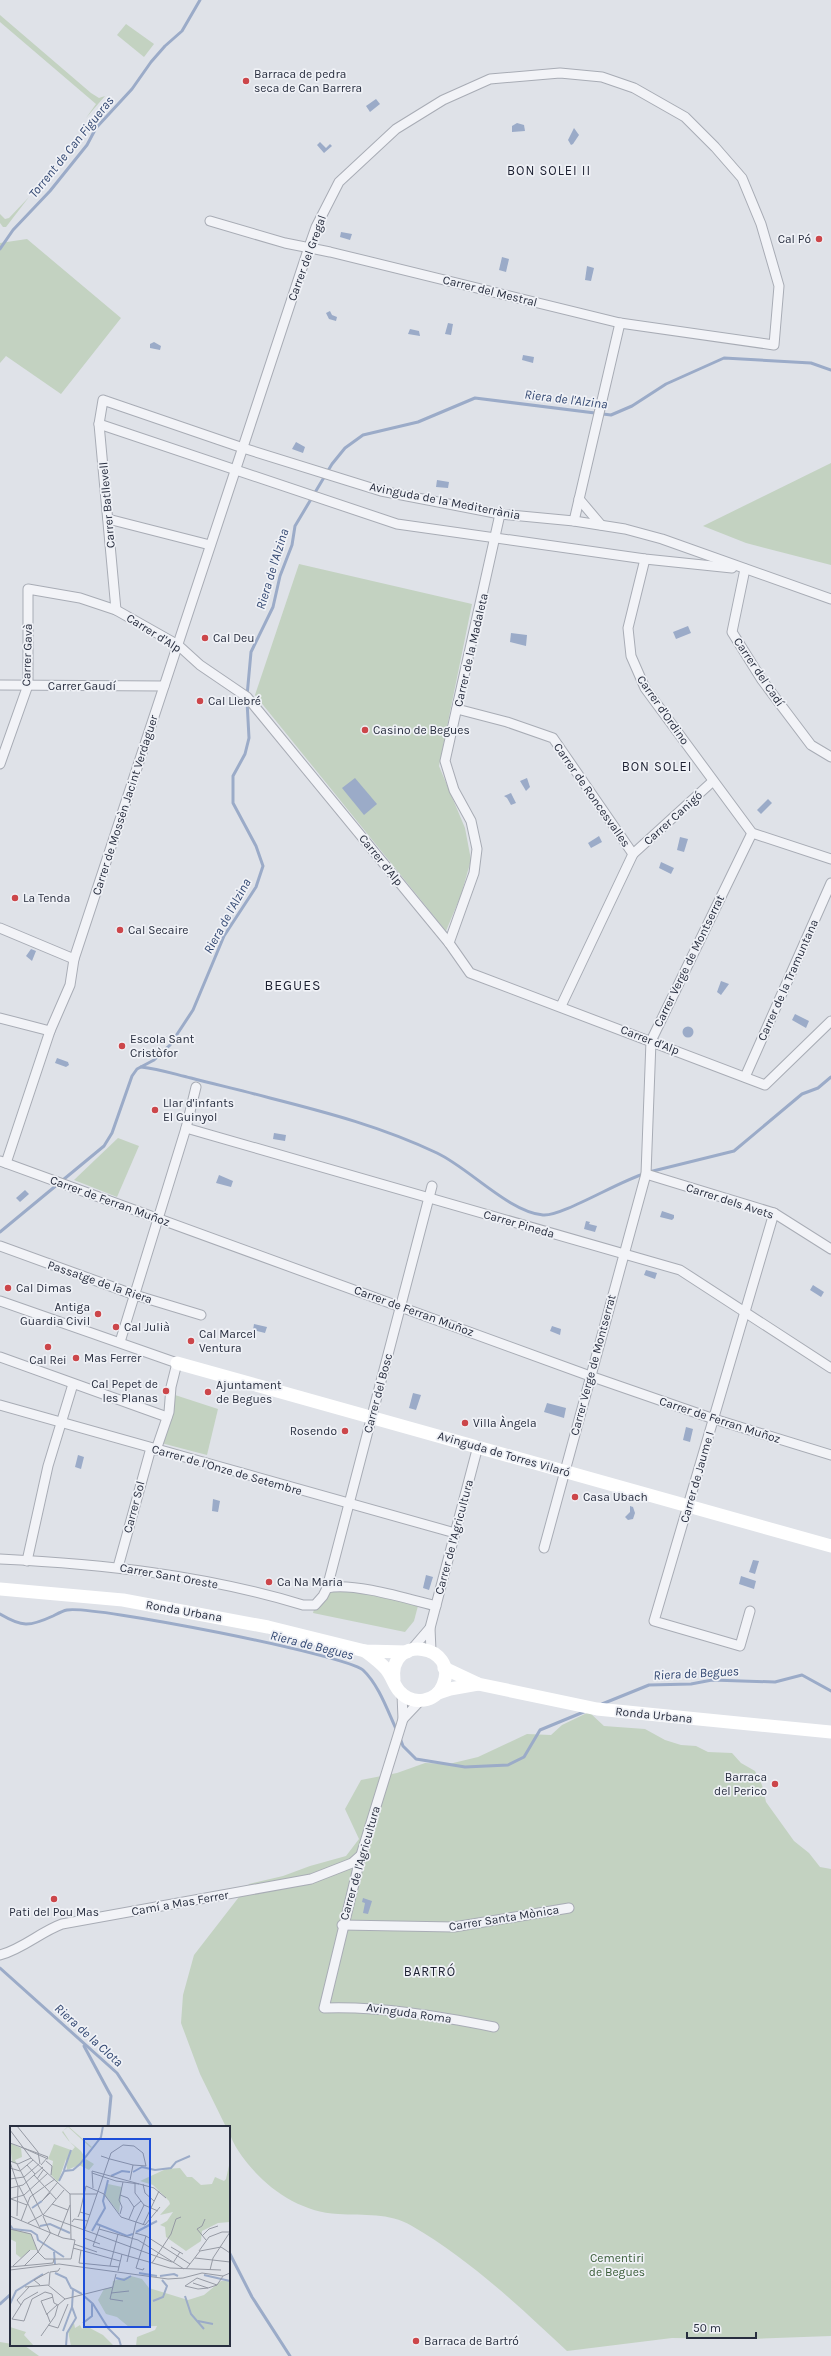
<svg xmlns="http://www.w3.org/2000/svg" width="831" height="2356" viewBox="0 0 831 2356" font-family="Karla,sans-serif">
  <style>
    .green { fill: #c3d2c1 }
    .water { fill: #9babc8 }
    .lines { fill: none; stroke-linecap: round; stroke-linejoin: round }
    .stream { stroke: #9babc8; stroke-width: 3 }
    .street-casing { stroke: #a8acb5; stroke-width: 11 }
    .street { stroke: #f2f3f7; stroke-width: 9 }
    .secondary { stroke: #fff; stroke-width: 13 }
    .poi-dot { fill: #cc464a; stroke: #eff1f6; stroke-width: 1.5 }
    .labels { text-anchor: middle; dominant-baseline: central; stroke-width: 3.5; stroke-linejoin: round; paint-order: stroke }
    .poi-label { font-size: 12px; fill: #282e3f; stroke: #eff1f6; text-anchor: start }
    .street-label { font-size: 12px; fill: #282e3f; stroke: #eff1f6 }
    .park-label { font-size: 12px; fill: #385b36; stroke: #eff1f6 }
    .water-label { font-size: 13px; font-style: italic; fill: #334872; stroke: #eff1f6 }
    .neighbourhood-label { font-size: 13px; letter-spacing: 1px; fill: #1b1f30; stroke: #eff1f6 }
    .quarter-label { font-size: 14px; letter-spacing: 1px; fill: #1b1f30; stroke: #eff1f6 }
    .inset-river { fill: none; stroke: #9babc8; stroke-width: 2 }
    .inset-road { fill: none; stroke: #969aa4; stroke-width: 1 }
    .view { fill: #1d4ed8; fill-opacity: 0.15; stroke: #1d4ed8; stroke-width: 2 }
    .inset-edge { fill: none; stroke: #282e3f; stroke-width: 2 }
  </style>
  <rect width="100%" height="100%" fill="#dfe2e8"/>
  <g class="green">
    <polygon points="0,15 91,93 99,98 105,96 86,118 96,104 0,22"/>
    <polygon points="126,24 154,44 144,57 117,35"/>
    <polygon points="29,197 6,227 3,227 0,223 0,214 5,219 9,218"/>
    <polygon points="27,239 121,318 61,394 6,356 0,363 0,243"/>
    <polygon points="831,463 831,565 746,543 703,526"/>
    <polygon points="299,564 472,604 439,766 465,828 471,860 461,895 446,931 255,695"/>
    <polygon points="118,1138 139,1146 117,1197 74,1180"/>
    <polygon points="175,1395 218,1409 207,1455 161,1443"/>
    <polygon points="327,1588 419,1602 414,1621 405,1632 313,1613 315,1605"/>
    <path d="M589,1712l15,14 41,3 20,11 16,5 15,1 12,6 24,1 9,10 14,8 7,14 4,17 28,39 15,12 11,14 11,2v467l-80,3 -79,-1 -105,13c-48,-45 -98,-92 -155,-125 -24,-14 -47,-10 -74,-12 -36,-2 -68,-23 -90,-50 -8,-10 -19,-25 -19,-37h-3l-26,-53 -19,-51 2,-28 11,-40 55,-71 34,-8 27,-10 36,-10 13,-17 -14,-30 16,-29 36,-7 28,-10 24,1 29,-7 49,-23 24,1 11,-10z"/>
    <polygon points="0,2342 25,2346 39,2356 0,2356"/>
  </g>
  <g class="water">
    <polygon points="376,99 380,104 370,112 366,106"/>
    <polygon points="517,123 524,125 525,131 512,132 512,126"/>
    <polygon points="574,128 579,135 573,144 571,145 568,140"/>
    <polygon points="320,142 326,148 330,144 332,146 324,153 317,145"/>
    <polygon points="341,232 352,234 350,240 340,237"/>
    <polygon points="502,257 509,259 506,272 499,270"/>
    <polygon points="587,266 594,268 591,281 585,280"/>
    <polygon points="330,311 332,315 337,317 336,321 329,319 326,313"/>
    <polygon points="448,323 453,324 451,335 445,334"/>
    <polygon points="410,329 419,331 420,336 408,334"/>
    <polygon points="154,342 161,346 160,350 150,348 150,344"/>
    <polygon points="523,355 534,357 533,363 522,360"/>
    <polygon points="296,442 305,447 303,453 292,449"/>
    <polygon points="437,480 449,482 448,488 436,487"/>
    <polygon points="688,626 691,633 676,639 673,632"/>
    <polygon points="511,633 527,635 526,646 510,642"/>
    <polygon points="355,778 377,804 364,815 342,788"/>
    <polygon points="527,778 530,787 526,791 520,781"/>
    <polygon points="511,793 516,803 511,805 507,798 504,796"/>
    <polygon points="768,799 772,803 761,814 757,810"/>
    <polygon points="599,836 602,842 591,848 588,843"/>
    <polygon points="680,837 688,839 684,852 677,850"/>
    <polygon points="661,862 674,868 671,874 659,868"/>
    <polygon points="31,949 36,951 32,961 26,956"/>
    <polygon points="721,981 729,984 721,995 717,992"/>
    <polygon points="795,1014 809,1021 806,1028 792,1020"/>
    <circle cx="688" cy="1032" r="5.5"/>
    <polygon points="57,1058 68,1062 69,1065 66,1067 55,1063"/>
    <polygon points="274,1133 286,1135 285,1141 273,1139"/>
    <polygon points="219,1175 233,1181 231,1187 216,1183"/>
    <polygon points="25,1190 29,1194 20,1202 16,1198"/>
    <polygon points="662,1211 674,1215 674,1218 672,1220 660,1217"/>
    <polygon points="586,1221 590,1222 589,1224 597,1226 595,1232 584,1229"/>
    <polygon points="646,1270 657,1273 655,1279 644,1275"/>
    <polygon points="813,1285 824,1292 821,1297 810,1290"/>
    <polygon points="254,1324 267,1327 265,1333 253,1330"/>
    <polygon points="552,1326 561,1329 560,1335 550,1331"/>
    <polygon points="413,1393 421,1395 416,1410 409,1408"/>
    <polygon points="547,1403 566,1408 564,1418 544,1412"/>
    <polygon points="686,1427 693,1429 690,1442 683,1440"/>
    <polygon points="78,1455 84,1457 81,1469 75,1467"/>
    <polygon points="213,1499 220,1501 218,1512 212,1511"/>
    <polygon points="630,1506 633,1507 635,1513 633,1519 628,1520 625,1517 630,1512"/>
    <polygon points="753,1560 759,1561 755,1574 749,1572"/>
    <polygon points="426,1575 433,1577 429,1590 423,1588"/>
    <polygon points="741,1576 756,1581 754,1589 739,1584"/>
    <polygon points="363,1898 372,1901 368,1914 363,1913 365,1903 362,1902"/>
  </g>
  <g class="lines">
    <g class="stream">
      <polyline points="0,249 13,230 50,191 87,145 96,128 132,89 151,62 165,46 182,31 200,0"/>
      <polyline points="247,696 251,652 273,607 280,576 292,545 295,526 332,464 345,448 363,435 418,422 475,398 611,415 632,406 666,384 724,358 811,363 831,370"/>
      <path d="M141,1067c18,2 33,7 50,11 27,7 53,13 79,20 59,15 112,29 167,55 32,15 72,59 106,62 18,2 78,-35 101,-41"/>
      <polyline points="649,1172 734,1151 802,1094 818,1088 831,1077"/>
      <polyline points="0,1232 104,1146 112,1133 132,1076 137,1069 154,1060 170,1045 193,1010 224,936 256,887 263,866 256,846 233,803 233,776 245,754 249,738 247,701"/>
      <path d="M0,1614c22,13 29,13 53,2 4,-2 9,-5 14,-6 27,-5 279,45 296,60 16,15 25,42 34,61"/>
      <polyline points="602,1704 649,1685 691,1684 712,1680 775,1682 802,1675 831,1691"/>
      <polyline points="400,1738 403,1746 416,1759 465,1767 508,1765 524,1757 540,1730 586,1711"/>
      <polyline points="0,1968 117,2073 152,2127"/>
      <polyline points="84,2046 111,2096 108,2127"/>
      <polyline points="229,2252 252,2297 290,2356"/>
      <polyline points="0,2304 11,2294"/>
    </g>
    <defs>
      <g id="street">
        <polyline points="99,424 397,524 645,559 732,568"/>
        <polyline points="579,499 601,525"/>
        <polyline points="108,519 210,545"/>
        <polyline points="574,521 620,323"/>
        <polyline points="645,559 628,628 631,656 645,688 752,833 831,859"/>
        <polyline points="745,569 732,632 762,680 811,745 831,757"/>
        <polyline points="116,610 99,424 103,400 243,448 381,491 500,514 574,521 625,529 662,539 831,599"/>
        <polyline points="0,685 164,686"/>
        <polyline points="457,709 507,722 553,738 633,854"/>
        <polyline points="0,764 28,685 28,589 80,598 116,610 178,645 200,665 247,697 449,943 470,973 765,1085 831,1021"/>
        <polyline points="0,928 74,959"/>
        <polyline points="449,943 474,873 477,849 471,821 454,790 445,761 500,514"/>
        <polyline points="561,1006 633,854 713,781"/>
        <polyline points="0,1018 50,1031"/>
        <polyline points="745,1077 831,883"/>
        <polyline points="186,1128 680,1270 831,1368"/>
        <polyline points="0,1161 590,1376 714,1419 831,1455"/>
        <polyline points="6,1163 50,1031 70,985 74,959 309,247 316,227 339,182 396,129 443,100 490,79 560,73 602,77 634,88 685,117 715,147 742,178 761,224 779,286 774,345 620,323 330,252 285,243 210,221"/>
        <polyline points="646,1174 774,1213 831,1249"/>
        <polyline points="0,1246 135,1295 201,1315"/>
        <polyline points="0,1301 177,1363 171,1387 169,1412 156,1450"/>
        <polyline points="120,1342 186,1128 196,1087"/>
        <polyline points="0,1357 167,1417"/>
        <polyline points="0,1405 455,1533"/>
        <polyline points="544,1548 646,1174 651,1041 752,833"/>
        <path d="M0,1559c103,5 204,16 303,46h12l8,-9 4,-8 105,-402"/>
        <polyline points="27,1561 48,1466 73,1384"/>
        <polyline points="118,1567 151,1448"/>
        <path d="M327,1588c26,-6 81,11 109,18"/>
        <polyline points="750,1611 740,1646 654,1621 774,1213"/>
        <polyline points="412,1649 430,1628"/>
        <polyline points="431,1651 430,1628 478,1446"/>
        <path d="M402,1694l1,25 -42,136 -37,153c57,-2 114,8 170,19"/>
        <polyline points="403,1719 420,1701"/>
        <polyline points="342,1925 454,1927 569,1908"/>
        <path d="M0,1955c23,-6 40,-23 62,-31l249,-45 41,-16 9,-8"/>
      </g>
    </defs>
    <use href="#street" class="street-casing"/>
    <use href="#street" class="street"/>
    <g class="secondary">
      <polyline points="177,1363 831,1546"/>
      <polyline points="0,1589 123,1600 268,1627 365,1651 407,1652"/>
      <path d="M365,1651c8,6 15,11 21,18 6,7 8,17 14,23 13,14 36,10 43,-7 17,-40 -55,-53 -49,-5"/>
      <polyline points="444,1668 478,1684 597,1709 831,1732"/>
      <polyline points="438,1693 450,1689 478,1684"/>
    </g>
  </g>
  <g class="poi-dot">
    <circle cx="246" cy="81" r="4"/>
    <circle cx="819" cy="239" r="4"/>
    <circle cx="205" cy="638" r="4"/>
    <circle cx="200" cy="701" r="4"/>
    <circle cx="365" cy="730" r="4"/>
    <circle cx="15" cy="898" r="4"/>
    <circle cx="120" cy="930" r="4"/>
    <circle cx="122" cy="1046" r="4"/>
    <circle cx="155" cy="1110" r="4"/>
    <circle cx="8" cy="1288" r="4"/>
    <circle cx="98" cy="1314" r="4"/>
    <circle cx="116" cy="1327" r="4"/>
    <circle cx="191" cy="1341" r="4"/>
    <circle cx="48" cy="1347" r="4"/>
    <circle cx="76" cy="1358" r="4"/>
    <circle cx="166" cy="1391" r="4"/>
    <circle cx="208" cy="1392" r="4"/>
    <circle cx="465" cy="1423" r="4"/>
    <circle cx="345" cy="1431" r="4"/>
    <circle cx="575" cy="1497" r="4"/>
    <circle cx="269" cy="1582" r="4"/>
    <circle cx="775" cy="1784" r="4"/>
    <circle cx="54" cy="1899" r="4"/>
    <circle cx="416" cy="2341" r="4"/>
  </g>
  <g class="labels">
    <g class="poi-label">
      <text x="254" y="74">Barraca de pedra<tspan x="254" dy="14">seca de Can Barrera</tspan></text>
      <text x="811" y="239" text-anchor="end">Cal Pó</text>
      <text x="213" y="638">Cal Deu</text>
      <text x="208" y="701">Cal Llebré</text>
      <text x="373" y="730">Casino de Begues</text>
      <text x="23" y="898">La Tenda</text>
      <text x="128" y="930">Cal Secaire</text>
      <text x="130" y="1039">Escola Sant<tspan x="130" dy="14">Cristòfor</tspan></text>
      <text x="163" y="1103">Llar d'infants<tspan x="163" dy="14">El Guinyol</tspan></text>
      <text x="16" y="1288">Cal Dimas</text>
      <text x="90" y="1307" text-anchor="end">Antiga<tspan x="90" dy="14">Guardia Civil</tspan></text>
      <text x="124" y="1327">Cal Julià</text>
      <text x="199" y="1334">Cal Marcel<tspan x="199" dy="14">Ventura</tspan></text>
      <text x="84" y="1358">Mas Ferrer</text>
      <text x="48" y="1360" text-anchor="middle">Cal Rei</text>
      <text x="158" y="1384" text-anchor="end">Cal Pepet de<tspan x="158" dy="14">les Planas</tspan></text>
      <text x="216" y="1385">Ajuntament<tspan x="216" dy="14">de Begues</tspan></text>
      <text x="473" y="1423">Villa Àngela</text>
      <text x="337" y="1431" text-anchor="end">Rosendo</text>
      <text x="583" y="1497">Casa Ubach</text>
      <text x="277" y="1582">Ca Na Maria</text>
      <text x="767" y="1777" text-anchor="end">Barraca<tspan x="767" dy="14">del Perico</tspan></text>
      <text x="54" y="1912" text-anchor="middle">Pati del Pou Mas</text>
      <text x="424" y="2341">Barraca de Bartró</text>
    </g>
    <g class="street-label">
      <text transform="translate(307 258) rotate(-70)">Carrer del Gregal</text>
      <text transform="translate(490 291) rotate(14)">Carrer del Mestral</text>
      <text transform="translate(445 501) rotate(11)">Avinguda de la Mediterrània</text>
      <text transform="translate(107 505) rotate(-95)">Carrer Batllevell</text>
      <text transform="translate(154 633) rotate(32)">Carrer d'Alp</text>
      <text transform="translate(471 650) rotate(-77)">Carrer de la Madaleta</text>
      <text transform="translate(27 655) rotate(-88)">Carrer Gavà</text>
      <text transform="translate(759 672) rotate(56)">Carrer del Cadí</text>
      <text x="82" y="686">Carrer Gaudí</text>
      <text transform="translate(663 710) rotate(55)">Carrer d'Ordino</text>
      <text transform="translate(592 795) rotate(55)">Carrer de Roncesvalles</text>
      <text transform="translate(125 805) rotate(-72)">Carrer de Mossèn Jacint Verdaguer</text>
      <text transform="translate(673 818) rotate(-42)">Carrer Canigó</text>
      <text transform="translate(381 860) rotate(51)">Carrer d'Alp</text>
      <text transform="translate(689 961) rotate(-64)">Carrer Verge de Montserrat</text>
      <text transform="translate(788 980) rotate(-66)">Carrer de la Tramuntana</text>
      <text transform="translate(650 1040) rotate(21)">Carrer d'Alp</text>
      <text transform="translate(110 1201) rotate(20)">Carrer de Ferran Muñoz</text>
      <text transform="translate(730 1201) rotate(18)">Carrer dels Avets</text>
      <text transform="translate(519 1224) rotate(16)">Carrer Pineda</text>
      <text transform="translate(100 1282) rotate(19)">Passatge de la Riera</text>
      <text transform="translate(414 1311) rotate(20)">Carrer de Ferran Muñoz</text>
      <text transform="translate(593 1365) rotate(-75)">Carrer Verge de Montserrat</text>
      <text transform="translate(378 1393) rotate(-75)">Carrer del Bosc</text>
      <text transform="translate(720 1420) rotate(18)">Carrer de Ferran Muñoz</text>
      <text transform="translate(504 1454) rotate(16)">Avinguda de Torres Vilaró</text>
      <text transform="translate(227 1470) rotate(16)">Carrer de l'Onze de Setembre</text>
      <text transform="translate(697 1477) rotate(-74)">Carrer de Jaume I</text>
      <text transform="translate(134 1507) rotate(-75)">Carrer Sol</text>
      <text transform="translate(454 1537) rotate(-75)">Carrer de l'Agricultura</text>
      <text transform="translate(169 1576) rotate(10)">Carrer Sant Oreste</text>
      <text transform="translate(184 1611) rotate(10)">Ronda Urbana</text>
      <text transform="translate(654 1715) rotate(6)">Ronda Urbana</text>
      <text transform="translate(360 1863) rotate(-74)">Carrer de l'Agricultura</text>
      <text transform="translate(180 1903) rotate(-10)">Camí a Mas Ferrer</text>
      <text transform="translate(504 1918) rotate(-9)">Carrer Santa Mònica</text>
      <text transform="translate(409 2013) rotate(8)">Avinguda Roma</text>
    </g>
    <g class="park-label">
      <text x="617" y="2258">Cementiri<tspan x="617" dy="14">de Begues</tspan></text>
    </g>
    <g class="water-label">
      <text transform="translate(71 147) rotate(-51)">Torrent de Can Figueras</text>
      <text transform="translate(566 399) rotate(7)">Riera de l'Alzina</text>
      <text transform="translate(272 569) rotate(-73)">Riera de l'Alzina</text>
      <text transform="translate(227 916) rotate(-61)">Riera de l'Alzina</text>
      <text transform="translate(312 1645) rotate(14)">Riera de Begues</text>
      <text transform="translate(696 1673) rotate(-3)">Riera de Begues</text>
      <text transform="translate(89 2035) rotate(42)">Riera de la Clota</text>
    </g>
    <g class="neighbourhood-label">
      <text x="549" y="170">BON SOLEI II</text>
      <text x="657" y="766">BON SOLEI</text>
      <text x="430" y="1971">BARTRÓ</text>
    </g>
    <g class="quarter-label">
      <text x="293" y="985">BEGUES</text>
    </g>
  </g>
  <g transform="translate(10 2126)">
    <rect width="220" height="220" fill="#dfe2e8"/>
    <path d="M58,0l24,21 -1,1 -23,-21 -5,4 7,11 11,9 3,5 2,-1 -2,3 10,6 -5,6 -10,-5 -12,5 -1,-11 -8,23 -7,-7 2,-14 -5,-2 6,-15 17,6 -2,4 6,-7 -7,-7 -6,-8zM0,17l11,5 1,9 -7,3 2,4 -5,-2zM220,35v61l-12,1 -16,8 -1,10 -15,10 -20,-14 -1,-10 -5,-2 7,-4 6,-9 -13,3 10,-11 -1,-3 -16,-16 -13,-4 26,-12 14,-1 7,9h5l9,8 11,-1 3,-7 9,4 2,-2zM98,58l14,3 -3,26 -15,-19zM1,103l20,5 6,16h-7l-9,8 -5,-4v-12l-6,-3zM121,150l11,3 7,9 39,12 16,-5 17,-14h9v65h-94l1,-9 18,-7 2,-4 -28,1 -12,-10 -11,-3 -8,-14 6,-11 8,-2 1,-6zM64,197l1,5 5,-3 2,4 4,-3 17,9 11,11h-43l-3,-15zM0,201l16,5 -2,3 10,11h-24z" fill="#c3d2c1"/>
    <path class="inset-river" d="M54,44l7,-20M123,46l9,-5 13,3 16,-2 5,-6 14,-6M101,50l11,-5 8,1M49,55l5,-10 9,-1 7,-6 21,-27 2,-11M22,82l10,-7M87,98l30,12 6,-2M0,99l3,4 18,2 6,4 1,5 26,17M30,100l10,-2 20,9M82,105l13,-23 -2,-7 5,-21M126,106l21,-11M44,126l1,12M45,147l11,5 5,10 11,6M129,147l18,3M194,149l26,6M150,150l14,-2 4,2M106,152l8,2 7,-4M74,170l9,8 15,24 11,11 2,7M175,170l6,18 13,15M143,175l10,-4 4,-11 -5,-6M0,178l6,-13 27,-17M188,195l15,3M73,197l9,-7v-12M53,205l9,-24M56,220l1,-13 9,-15 -4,-11 1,-18"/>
    <path class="inset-road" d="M7,0l21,26 2,12M0,4l21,28 39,36M0,17l38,14 -7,8M11,21l27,12M0,35l8,3 13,-6M36,35l6,5 -1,9M0,36l8,24 -1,30M7,38l26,51 129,47M17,39l8,9M0,42l10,3 13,-11M82,47l24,8 23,3M24,49l22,24M0,53l14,-2 15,-13M27,53l7,-10M120,54l3,-15M125,57v10l9,12 14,6M133,58l2,9 9,8M9,60l21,42M0,62l13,-3 20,-18M83,62l-1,-17 62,17 12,10M40,67l-8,8 16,-19M60,68l1,45M60,68h27M110,69l8,3 6,9M20,71l25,-18M0,73l14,-4 24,-22M1,73l16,6M42,78l16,6M70,86l6,-26 18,8 17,23 24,8 15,-18M110,88l2,-7 -3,-7 4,-18M33,89l21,-25M0,90l53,22 12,2 -4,19h-26l-7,-7 -7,-18 -21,-5M33,90l7,16M68,91l2,-5 10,3M119,93l5,-12 7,-6M195,93l-3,7 -5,3 9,11M11,95l9,-24M62,96l2,-3 14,2M18,97l14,-8M133,99l16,-34M90,100l-7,20 77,22 51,2M89,103l39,11 46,29M74,106l25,-73 2,-6 12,-8 11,1 9,7 3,13 -13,-1 -23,-6h-1l-2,-1 -6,-2M125,107l11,3 44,28M48,110l12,-31M192,110l7,-7 9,-3M74,112l16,6M64,118l23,8M161,121l12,7M63,122l47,13M71,124l-2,13 40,4M189,125l10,-14 13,-5h8M28,126l13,-20M185,132l35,4M117,136l9,-40 8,-17M142,137l19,-29 5,-15 5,-2M163,137l7,-11M3,140l17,-16M14,140l14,-14M100,140l8,-32M0,141l43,-4 1,-4M134,142l-1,2 -7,-2 10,-32M176,143l14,-18 21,-4 9,6M0,144l49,-6 109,15 15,-1 19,-5 21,3 7,-3M200,144l3,-12 17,-26M108,145l4,-17M106,148l-6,25 13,2M183,157l15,5M30,159l-6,-5 15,-8M39,159l1,-13 8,-1 2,-3M207,159l-20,-7 -12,8 13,3 10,-1 9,-3 6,-9M15,161l23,-2 17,14M28,166l-14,8 -12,19 12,2 8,-22 13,-7 7,2 2,9 4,2M101,167l18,-2M11,179l-4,-5 12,-13M37,189l-6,-14 12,-4M40,196l-3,-8 10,-9M38,199l10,3 10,-24M31,210l14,-20 3,-11 7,-6 48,-12"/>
    <path class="view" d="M74,13h66v188h-66z"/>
    <rect width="220" height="220" class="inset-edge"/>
  </g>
  <path d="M687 2332v6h69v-6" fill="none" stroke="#282e3f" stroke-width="2"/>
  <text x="693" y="2332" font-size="12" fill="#282e3f" stroke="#eff1f6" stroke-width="3" paint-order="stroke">50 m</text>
</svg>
